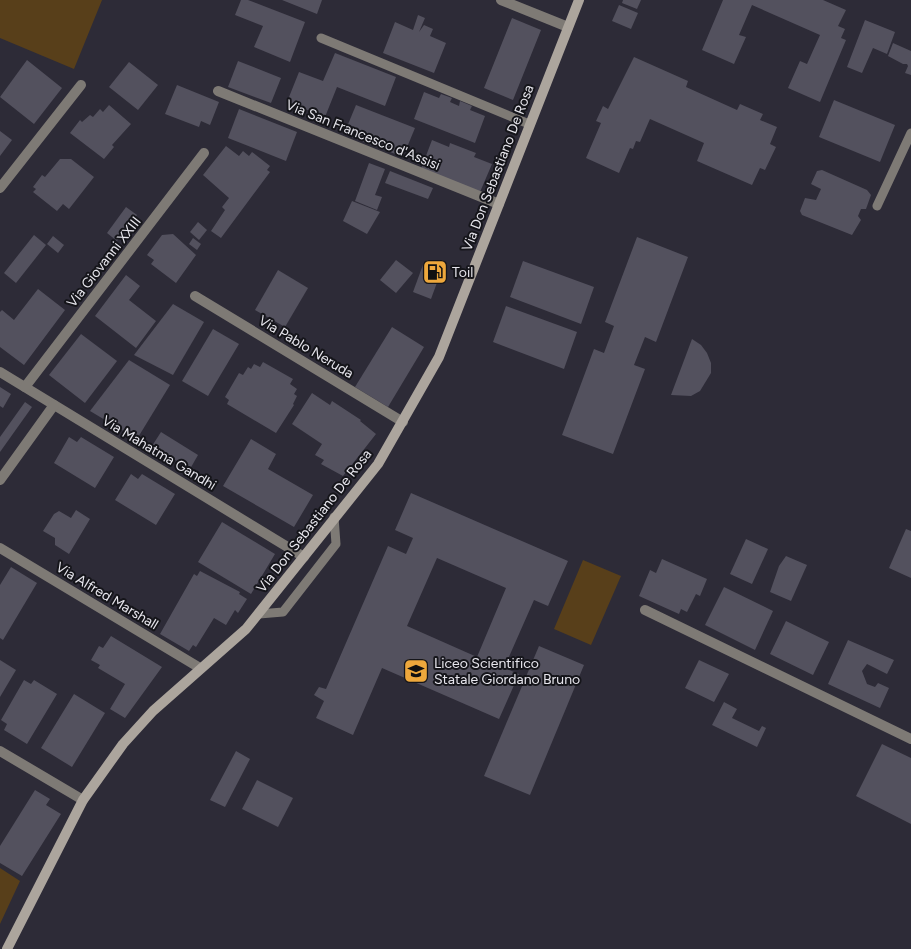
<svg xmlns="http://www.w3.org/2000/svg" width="911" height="949" viewBox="0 0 911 949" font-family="Figtree,sans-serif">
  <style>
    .green { fill: #583f1a }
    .building { fill: #53515e; fill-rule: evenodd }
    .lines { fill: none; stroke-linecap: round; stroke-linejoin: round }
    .lane { stroke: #7e7a75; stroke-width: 9 }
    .street { stroke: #7e7a75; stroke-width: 10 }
    .secondary { stroke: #aca59d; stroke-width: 10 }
    .labels { text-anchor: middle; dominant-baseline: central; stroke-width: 4; stroke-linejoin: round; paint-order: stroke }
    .street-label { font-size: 14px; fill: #e7e6ed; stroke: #15151a }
    .poi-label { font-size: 14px; fill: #e7e6ed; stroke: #15151a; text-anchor: start }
  </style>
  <rect width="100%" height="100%" fill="#2d2b37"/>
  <g class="green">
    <polygon points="0,0 102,0 74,69 0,38"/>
    <polygon points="583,560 621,576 591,645 554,629"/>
    <polygon points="0,868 20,881 0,924"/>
  </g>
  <g class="building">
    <polygon points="241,0 248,0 305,22 290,62 254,47 263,26 235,15"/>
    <polygon points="282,0 322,0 317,14"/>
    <polygon points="623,0 641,0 637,9 622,3"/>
    <polygon points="723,0 823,0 846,10 838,26 845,29 841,38 846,40 820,102 788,88 800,61 807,64 820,35 752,5 739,35 746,37 734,64 702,50"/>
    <polygon points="619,5 638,13 631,29 612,21"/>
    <polygon points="418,15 425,18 419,32 424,25 433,29 430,36 446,43 434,73 383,53 395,22 413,30"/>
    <polygon points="512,18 541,30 513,100 484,88"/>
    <polygon points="865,20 895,32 887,54 873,48 862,73 847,67"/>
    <polygon points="893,43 911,51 911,75 905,73 908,66 907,64 903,64 888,56"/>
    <polygon points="335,53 396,77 385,106 337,87 325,117 287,102 299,72 323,81"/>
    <polygon points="634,57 688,81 686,87 737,110 740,104 763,114 760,120 777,127 770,144 776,147 765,170 760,168 752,185 697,161 704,143 650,119 640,142 636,141 633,149 630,148 619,173 586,158 601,123 596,121 603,106 608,109"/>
    <polygon points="27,60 62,88 34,124 0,97"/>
    <polygon points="238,61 281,78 271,103 228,87"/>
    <polygon points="129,62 158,85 138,110 109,87"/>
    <polygon points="177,85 219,102 210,125 201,121 199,127 165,114"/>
    <polygon points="424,92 439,98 441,94 452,98 450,102 459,106 460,101 472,106 470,110 485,116 475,143 414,119"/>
    <polygon points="834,100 895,125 880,162 819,137"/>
    <polygon points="109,105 131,124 112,145 114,147 104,159 70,133 80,120 82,122 90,115 93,117 100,109 103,112"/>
    <polygon points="356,105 415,128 403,157 344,134"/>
    <polygon points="239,109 297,132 286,161 228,138"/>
    <polygon points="0,131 12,140 0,156"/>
    <polygon points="432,140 449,147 450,143 476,153 474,157 492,164 480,192 421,169"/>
    <polygon points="226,146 239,156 243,151 249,156 252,152 270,166 267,170 270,172 221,238 211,231 225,210 222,207 229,198 203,175"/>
    <polygon points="60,159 71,159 94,177 69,209 63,204 57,211 33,192 36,189 33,187 42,175 45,177"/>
    <polygon points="369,163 385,169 375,195 382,197 377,210 355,201"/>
    <polygon points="822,170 867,190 871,195 866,209 861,209 858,216 861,220 852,235 802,215 800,211 805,198 816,200 821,189 811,184 817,171"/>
    <polygon points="390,171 433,188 428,199 385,183"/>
    <polygon points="352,201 380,212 367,234 343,221"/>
    <polygon points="126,207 137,215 117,241 107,233"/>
    <polygon points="198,222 207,230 199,240 190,232"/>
    <polygon points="173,234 196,255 176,283 151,264 154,260 147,255 162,235"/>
    <polygon points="34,235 46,245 16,283 4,273"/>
    <polygon points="53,236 64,245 58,253 47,244"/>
    <polygon points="637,237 688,257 656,342 645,337 634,365 645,369 613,454 562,435 594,349 604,353 614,326 605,322"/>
    <polygon points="193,238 201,244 197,250 189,244"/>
    <polygon points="396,260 413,273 396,293 380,280"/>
    <polygon points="523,261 594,287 581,324 510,297"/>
    <polygon points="424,262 442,269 431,299 413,292"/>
    <polygon points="278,270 308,288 285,327 255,310"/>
    <polygon points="126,275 140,286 129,300 156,321 136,348 95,316"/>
    <polygon points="38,289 65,310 24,365 0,347 0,312 2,310 14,320"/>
    <polygon points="173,304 204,322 173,375 134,355"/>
    <polygon points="506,306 577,332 564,369 493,342"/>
    <polygon points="392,327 424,347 388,407 355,387"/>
    <polygon points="213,329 239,344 208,396 182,381"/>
    <polygon points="81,334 117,361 85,403 49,375"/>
    <polygon points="692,339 701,345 707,353 711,363 711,373 700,391 691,396 671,395"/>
    <polygon points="129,360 170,385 137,439 90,411"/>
    <polygon points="263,362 293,379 290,384 297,389 294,394 297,396 293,404 294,405 276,433 227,404 229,400 225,397 239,373 243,375 248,367 251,369 254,364 260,367"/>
    <polygon points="0,387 11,394 3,408 0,406"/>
    <polygon points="312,393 330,405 332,401 361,420 360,421 376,434 343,476 321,464 324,460 315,455 322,444 292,424"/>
    <polygon points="25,402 32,407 0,452 0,437"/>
    <polygon points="161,432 198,455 190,469 152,446"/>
    <polygon points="69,437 77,442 81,437 114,457 95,488 54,463"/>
    <polygon points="251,439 276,454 268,469 313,495 294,527 223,486"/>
    <polygon points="131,474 138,479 142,474 175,494 156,525 115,500"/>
    <path d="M411,493l157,68 -20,45 -14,-6 -30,68 15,6 -20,45 -117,-51 -29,67 -37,-17 8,-17 -10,-6 5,-8 7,2 62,-143 18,8 7,-16 -18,-8zM437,558l69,30 -29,69 -70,-31z"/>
    <polygon points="76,510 90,519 69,554 55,545 55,538 43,531 54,514 59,511 71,518"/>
    <polygon points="222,522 275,554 251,594 198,562"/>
    <polygon points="906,529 911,531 911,578 889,568"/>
    <polygon points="746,539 768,549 752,584 730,574"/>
    <polygon points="786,556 807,565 791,601 770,592 779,566"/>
    <polygon points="662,559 707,579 700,596 696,594 687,612 681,609 679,614 639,596 650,570 656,573"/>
    <polygon points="11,567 37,583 3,640 0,638 0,585"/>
    <polygon points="200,571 240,592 239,594 247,599 238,613 235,610 226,625 214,618 196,647 193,645 189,651 160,634 194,574 197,576"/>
    <polygon points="724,587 773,611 755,650 705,625"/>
    <polygon points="786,621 829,642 813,675 770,654"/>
    <polygon points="111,636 162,667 125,718 110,709 125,684 98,668 100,665 91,660 99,646 103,648"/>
    <polygon points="848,640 894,660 887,674 867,664 862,671 867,684 875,687 878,683 889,688 880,708 828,684"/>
    <polygon points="539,646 584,665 530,795 484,776"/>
    <polygon points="0,660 16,670 0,697"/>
    <polygon points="699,660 729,674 714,702 685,688"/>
    <polygon points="24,680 31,684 34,680 57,694 27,744 4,730 7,724 1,720"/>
    <polygon points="74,694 105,713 72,767 41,748"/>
    <polygon points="724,702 737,709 732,718 759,731 762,726 766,728 757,747 712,725"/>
    <polygon points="882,744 911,758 911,824 856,796"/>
    <polygon points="236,751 250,759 225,807 210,800"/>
    <polygon points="257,780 293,798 278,827 242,809"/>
    <polygon points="35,790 50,799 46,805 61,814 22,876 0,863 0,846"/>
  </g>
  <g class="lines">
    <g class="lane">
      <polyline points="321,38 529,124"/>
      <polyline points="877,206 911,133"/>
      <polyline points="259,614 283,612 336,544 334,517"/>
    </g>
    <g class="street">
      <polyline points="501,0 568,27"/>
      <polyline points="218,91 499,204"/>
      <polyline points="0,188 81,85"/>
      <polyline points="195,296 403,422"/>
      <polyline points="0,372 304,557"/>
      <polyline points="25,387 204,153"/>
      <polyline points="0,480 54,405"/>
      <polyline points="0,548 200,668"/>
      <polyline points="645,610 911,739"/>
      <polyline points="0,751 83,800"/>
    </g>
    <polyline class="secondary" points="7,949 83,800 123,744 153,711 246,629 378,464 439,357 579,0"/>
  </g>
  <defs>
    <symbol id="fuel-square" viewBox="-11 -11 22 22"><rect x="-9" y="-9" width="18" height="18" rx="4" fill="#eea83c" stroke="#15151a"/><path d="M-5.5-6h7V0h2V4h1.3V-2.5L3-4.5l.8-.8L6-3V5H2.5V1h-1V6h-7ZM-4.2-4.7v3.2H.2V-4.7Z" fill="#111"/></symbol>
    <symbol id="school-square" viewBox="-11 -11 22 22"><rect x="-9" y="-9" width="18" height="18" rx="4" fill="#eea83c" stroke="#15151a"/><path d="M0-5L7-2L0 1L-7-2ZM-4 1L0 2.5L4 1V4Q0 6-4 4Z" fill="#111"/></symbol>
  </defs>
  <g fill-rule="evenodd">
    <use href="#fuel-square" x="421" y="258" width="28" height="28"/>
    <use href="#school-square" x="402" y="657" width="28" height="28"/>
  </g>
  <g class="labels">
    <g class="street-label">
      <text transform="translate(363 135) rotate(22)">Via San Francesco d'Assisi</text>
      <text transform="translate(498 168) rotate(-69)">Via Don Sebastiano De Rosa</text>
      <text transform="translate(104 262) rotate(-52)">Via Giovanni XXIII</text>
      <text transform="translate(306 347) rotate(31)">Via Pablo Neruda</text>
      <text transform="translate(159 453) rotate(31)">Via Mahatma Gandhi</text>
      <text transform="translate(314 521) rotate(-52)">Via Don Sebastiano De Rosa</text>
      <text transform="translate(107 596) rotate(31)">Via Alfred Marshall</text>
    </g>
    <g class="poi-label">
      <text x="452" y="272">Toil</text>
      <text x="434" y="663">Liceo Scientifico<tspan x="434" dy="16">Statale Giordano Bruno</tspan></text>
    </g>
  </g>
</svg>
